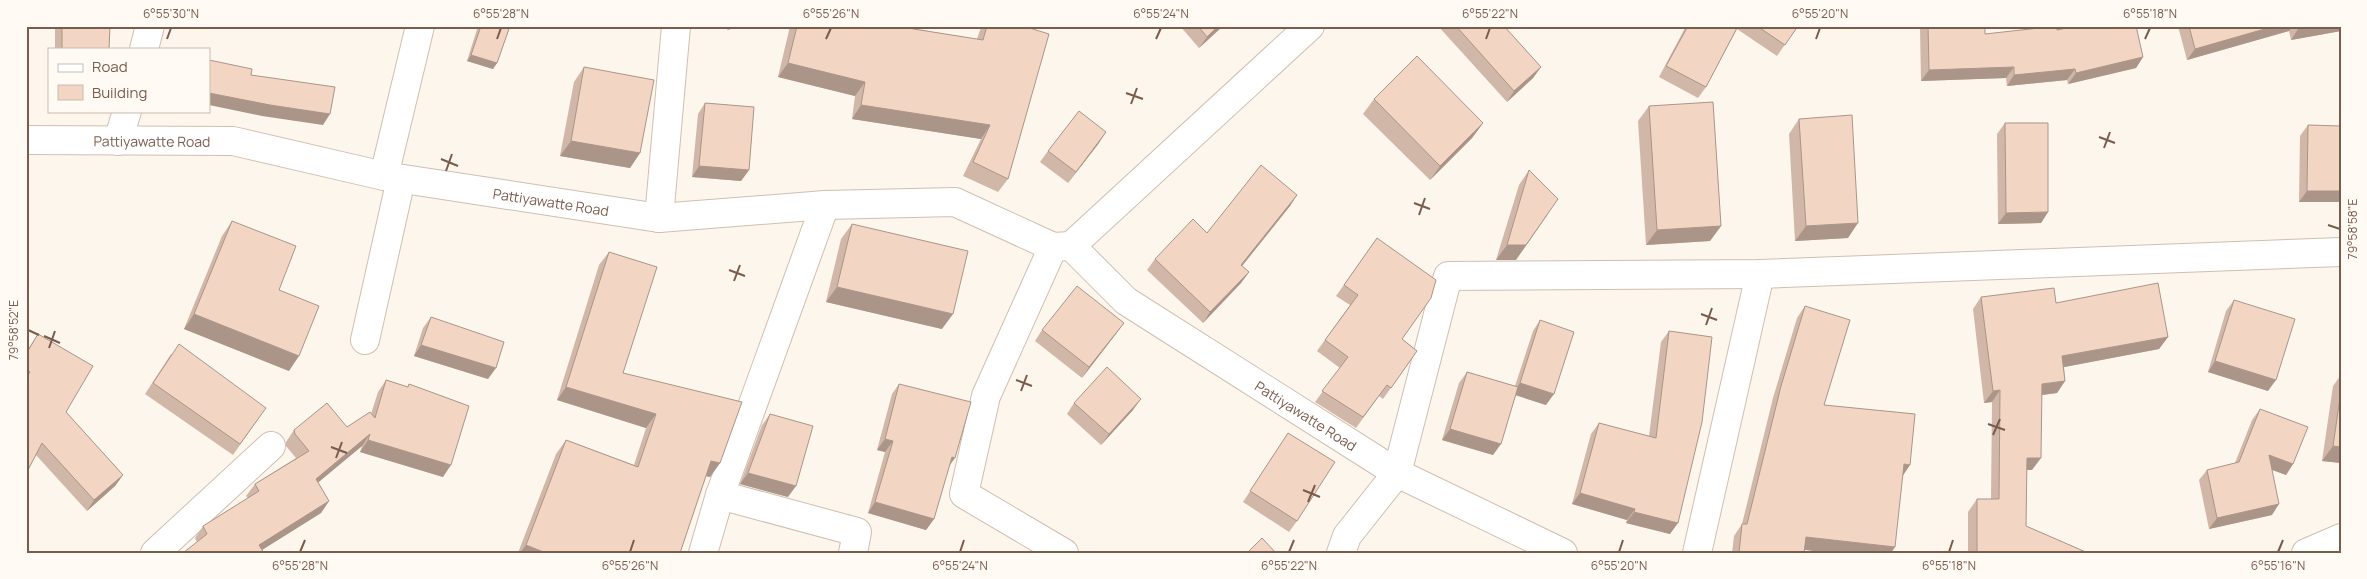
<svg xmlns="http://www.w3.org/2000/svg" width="2367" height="579" viewBox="0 0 2367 579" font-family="Manrope,sans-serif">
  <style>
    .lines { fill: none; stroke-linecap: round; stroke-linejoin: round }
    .street-casing { stroke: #d1beb0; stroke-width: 30 }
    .street { stroke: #fff; stroke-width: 28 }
    .wall { fill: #d1b7a8 }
    .shaded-wall { fill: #aa9588 }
    .building { fill: #f3d5c3; stroke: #aa9588 }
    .ticks { fill: none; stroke: #7a5c4d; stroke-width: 2 }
    .labels { text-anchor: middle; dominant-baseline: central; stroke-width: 5; stroke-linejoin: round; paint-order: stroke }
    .street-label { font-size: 14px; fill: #7a5c4d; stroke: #fffaf3 }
    .neatline { fill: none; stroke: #7a5c4d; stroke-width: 2 }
    .ticks-label { font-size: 12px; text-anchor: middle; fill: #7a5c4d }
  </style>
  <rect width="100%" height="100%" fill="#fdf6ec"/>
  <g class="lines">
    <defs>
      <g id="street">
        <path id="s1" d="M1310,26l-239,220 55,55 271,172 166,80"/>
        <polyline points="144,49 150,26"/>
        <path id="s2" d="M26,140l207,1 151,35 275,42 166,-13 130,-3 98,45 18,-1"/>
        <polyline points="118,141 127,111"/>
        <polyline points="384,176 420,26"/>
        <polyline points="659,218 676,26"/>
        <polyline points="1053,247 986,396 964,494 1064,553"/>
        <polyline points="365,340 401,179"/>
        <polyline points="720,495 857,532 853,553"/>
        <polyline points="155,553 271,446"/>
        <polyline points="703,553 720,495 825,205"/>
        <polyline points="1341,553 1347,536 1397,473 1448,276 1760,274 2341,252"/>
        <polyline points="1697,553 1760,274"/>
        <polyline points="2306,553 2341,538"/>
      </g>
    </defs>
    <use href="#street" class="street-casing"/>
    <use href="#street" class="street"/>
  </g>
  <g class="wall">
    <polygon points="55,26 110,26 109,49 55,49"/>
    <polygon points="478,26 510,26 497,63 493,69 467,61"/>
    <polygon points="790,26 895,26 977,39 980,30 983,26 1023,26 1008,179 998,192 963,176 981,139 852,119 855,96 778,77"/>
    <polygon points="1180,26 1223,26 1199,48"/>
    <polygon points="1438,26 1504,26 1541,67 1533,78 1507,102"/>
    <polygon points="1686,26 1798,26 1777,56 1737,29 1706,87 1698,98 1659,77"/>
    <polygon points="1921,26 1985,26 1985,34 2057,30 2143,57 2136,68 2068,84 2067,80 2007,86 2006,78 1921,81 1920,28"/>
    <polygon points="2178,26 2341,26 2341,31 2291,40 2289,31 2187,60"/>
    <polygon points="584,67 640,153 630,168 560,156 574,82"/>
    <polygon points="1374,99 1483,123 1472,138 1430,180 1363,114"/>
    <polygon points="705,103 749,170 741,181 692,177 698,114"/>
    <polygon points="1649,106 1721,226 1710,241 1646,245 1638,121"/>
    <polygon points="1799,119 1848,238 1795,241 1789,134"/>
    <polygon points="2005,123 2048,212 2041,223 1998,224 1997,134"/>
    <polygon points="2308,125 2341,202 2299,202 2300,136"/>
    <polygon points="1099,143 1068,183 1040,162 1048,151"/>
    <polygon points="1529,170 1516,260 1496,260 1519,185"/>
    <polygon points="1297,195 1290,206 1242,266 1249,272 1241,283 1203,323 1147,270 1155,259 1207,233"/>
    <polygon points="232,221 279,290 289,371 184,329 222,236"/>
    <polygon points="852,224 942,329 826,302 841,239"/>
    <polygon points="1377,238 1402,339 1417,351 1383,399 1379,396 1356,428 1315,402 1340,368 1317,351 1350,305 1336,296"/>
    <polygon points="609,252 623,373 720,463 710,477 706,476 680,553 518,553 556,454 566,440 634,465 646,428 557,400 599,265"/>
    <polygon points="1981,297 2056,303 2168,337 2159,349 2064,367 2065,381 2057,393 2042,395 2032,470 2027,470 2026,526 2088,553 1968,553 1968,512 1977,499 1991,499 1992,402 1984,403 1973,309"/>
    <polygon points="2234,300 2268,391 2208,372 2226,311"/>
    <polygon points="1805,306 1824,405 1804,553 1732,553 1734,536 1742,524 1773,398 1797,318"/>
    <polygon points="431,317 488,379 414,356 423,328"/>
    <polygon points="1540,320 1546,405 1516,395 1493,455 1442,440 1459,383 1467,372 1515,386 1533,331"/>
    <polygon points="1124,323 1082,378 1035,341 1042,330"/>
    <polygon points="1669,331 1670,534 1626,523 1627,520 1572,504 1591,434 1599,423 1649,436 1661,342"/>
    <polygon points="38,334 66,412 123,475 115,486 87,511 36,455 26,472 26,352"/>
    <polygon points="171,354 258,419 233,455 145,394"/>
    <polygon points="2341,375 2341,463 2322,461 2333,386"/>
    <polygon points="386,380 407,387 409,384 443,477 360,452 362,446 318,482 329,501 321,513 262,550 197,542 195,538 203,526 248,498 246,496 255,484 296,458 286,446 286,442 294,430 347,427 371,414 378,392"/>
    <polygon points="899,384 949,467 934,519 926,530 868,513 885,452 877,450 892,394"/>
    <polygon points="1074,403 1133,410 1101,445 1067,414"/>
    <polygon points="2260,409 2293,464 2286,475 2272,470 2272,515 2209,529 2199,480 2207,470 2235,463 2252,420"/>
    <polygon points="770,414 788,497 740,484 762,425"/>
    <polygon points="1288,433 1297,521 1289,532 1243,502"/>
  </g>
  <g class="shaded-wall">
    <polygon points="730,26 744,26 727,30"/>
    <polygon points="1218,26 1223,26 1199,48 1207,37"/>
    <polygon points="2275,26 2293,26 2289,31 2187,60 2195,49"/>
    <polygon points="2314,26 2341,26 2341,31 2291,40 2298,29"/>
    <polygon points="471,55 497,63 493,69 467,61"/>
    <polygon points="2143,57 2136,68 2068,84 2076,73"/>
    <polygon points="788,63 865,82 855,96 778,77"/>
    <polygon points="1541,67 1533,78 1507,102 1514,91"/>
    <polygon points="2014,67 2006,78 1921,81 1929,70"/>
    <polygon points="2075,69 2067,80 2007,86 2014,75"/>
    <polygon points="209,93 330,114 323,125 262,116 209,105"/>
    <polygon points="861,105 990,125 981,139 852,119"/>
    <polygon points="1483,123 1472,138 1430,180 1440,166"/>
    <polygon points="1106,132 1099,143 1068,183 1076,172"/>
    <polygon points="571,141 640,153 630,168 560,156"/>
    <polygon points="699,166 749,170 741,181 692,177"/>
    <polygon points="2307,191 2341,191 2341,202 2299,202"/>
    <polygon points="1297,195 1290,206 1234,276 1241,265"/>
    <polygon points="2048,212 2041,223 1998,224 2006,213"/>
    <polygon points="1548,214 1516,260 1496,260 1507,245"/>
    <polygon points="1858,223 1848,238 1795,241 1806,226"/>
    <polygon points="1721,226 1710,241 1646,245 1657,230"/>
    <polygon points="1249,272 1241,283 1203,323 1210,312"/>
    <polygon points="837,287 953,314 942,329 826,302"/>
    <polygon points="194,314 299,356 289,371 184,329"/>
    <polygon points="1124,323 1116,334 1082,378 1089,367"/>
    <polygon points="2168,337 2159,349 2054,369 2062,356"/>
    <polygon points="421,345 496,368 488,379 414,356"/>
    <polygon points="2215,361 2276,380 2268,391 2208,372"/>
    <polygon points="2065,381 2057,393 2034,396 2042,384"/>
    <polygon points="1520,383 1554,394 1546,405 1512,394"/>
    <polygon points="566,387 656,414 646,428 557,400"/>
    <polygon points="2000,390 1992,402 1984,403 1993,391"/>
    <polygon points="1141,399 1133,410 1101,445 1109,434"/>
    <polygon points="1450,429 1501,444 1493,455 1442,440"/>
    <polygon points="370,434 362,446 308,491 316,479"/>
    <polygon points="885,439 893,441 885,452 877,450"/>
    <polygon points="368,440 451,465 443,477 360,452"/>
    <polygon points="2333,446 2341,447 2341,463 2322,461"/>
    <polygon points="2269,455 2293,464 2286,475 2262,466"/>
    <polygon points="952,457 955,458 947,469"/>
    <polygon points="2027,458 2041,458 2032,470 2018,470"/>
    <polygon points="711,461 720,463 710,477 701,475"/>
    <polygon points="1904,464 1910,465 1902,477"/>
    <polygon points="748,473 796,486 788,497 740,484"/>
    <polygon points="123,475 115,486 87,511 94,500"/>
    <polygon points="1580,493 1635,509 1627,520 1572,504"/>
    <polygon points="329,501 321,513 257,553 259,545"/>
    <polygon points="875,502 934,519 926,530 868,513"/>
    <polygon points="2279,504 2272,515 2209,529 2217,518"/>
    <polygon points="1634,512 1678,523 1670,534 1626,523"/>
    <polygon points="1806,537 1895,547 1891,553 1828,553 1798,549"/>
    <polygon points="526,545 546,553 520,553"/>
  </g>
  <g class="building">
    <polygon points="62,26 110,26 109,49 62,49"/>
    <polygon points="481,26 510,26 497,63 471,55"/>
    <polygon points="797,26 895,26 983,40 987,26 1023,26 1049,34 1008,179 973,162 990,125 861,105 865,82 788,63"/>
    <polygon points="1198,26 1218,26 1207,37"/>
    <polygon points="1456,26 1504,26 1541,67 1514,91"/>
    <polygon points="1688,26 1738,26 1706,87 1666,66"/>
    <polygon points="1757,26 1798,26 1785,45"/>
    <polygon points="1928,26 1985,26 1985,34 2057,26 2057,30 2075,26 2136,26 2143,57 2076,73 2075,69 2014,75 2014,67 1929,70"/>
    <polygon points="2189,26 2275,26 2195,49"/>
    <polygon points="2298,26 2314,26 2298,29"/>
    <polygon points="1417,56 1483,123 1440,166 1374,99"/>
    <polygon points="209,60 252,69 251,75 335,87 330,114 270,105 209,93"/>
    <polygon points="584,67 654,80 640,153 571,141"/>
    <polygon points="1713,102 1721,226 1657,230 1649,106"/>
    <polygon points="705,103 754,107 749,170 699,166"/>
    <polygon points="1079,111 1106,132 1076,172 1048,151"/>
    <polygon points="1852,115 1858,223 1806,226 1799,119"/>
    <polygon points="2005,123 2048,123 2048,212 2006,213"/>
    <polygon points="2308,125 2341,126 2341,191 2307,191"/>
    <polygon points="1261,165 1297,195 1241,265 1249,272 1210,312 1155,259 1193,219 1207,233"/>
    <polygon points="1529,170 1558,199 1526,245 1507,245"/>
    <polygon points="232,221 296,246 279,290 319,306 299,356 194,314"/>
    <polygon points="852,224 968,251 953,314 837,287"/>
    <polygon points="1377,238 1436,280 1431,298 1402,339 1417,351 1391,388 1387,385 1363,417 1322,391 1348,357 1325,340 1358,295 1344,285"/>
    <polygon points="609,252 657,267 623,373 742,402 720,463 711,461 680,553 546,553 526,545 566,440 638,467 656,414 566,387"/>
    <polygon points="2158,283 2168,337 2062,356 2065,381 2042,384 2041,458 2027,458 2026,526 2088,553 1977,553 1977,499 1999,499 2000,390 1993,391 1981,297 2054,288 2056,303"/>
    <polygon points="1077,286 1124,323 1089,367 1042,330"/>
    <polygon points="2234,300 2295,319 2276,380 2215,361"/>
    <polygon points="1805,306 1850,320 1824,405 1915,414 1910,465 1904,464 1895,547 1806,537 1804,553 1739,553 1742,524 1747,524 1781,386"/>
    <polygon points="431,317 504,342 496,368 421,345"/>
    <polygon points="1540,320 1574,332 1554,394 1520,383"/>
    <polygon points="1669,331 1712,337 1702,422 1678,523 1634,512 1635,509 1580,493 1599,423 1656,438"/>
    <polygon points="38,334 93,366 66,412 123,475 94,500 42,443 28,470 26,469 26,378 30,372 26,369 26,354"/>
    <polygon points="179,344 266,408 240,444 153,383"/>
    <polygon points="1107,367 1141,399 1109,434 1074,403"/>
    <polygon points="1467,372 1518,387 1501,444 1450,429"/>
    <polygon points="386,380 408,387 409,384 469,406 451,465 368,440 370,434 316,479 329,501 259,545 264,553 183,553 207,534 203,526 259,491 255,484 309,451 295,434 294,430 327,403 347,427 370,412 375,418"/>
    <polygon points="899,384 971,402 955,458 952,457 934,519 875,502 893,441 885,439"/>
    <polygon points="2341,391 2341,447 2333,446"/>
    <polygon points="2260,409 2308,427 2293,464 2269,455 2279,504 2217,518 2207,470 2239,462"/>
    <polygon points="770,414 813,426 796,486 748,473"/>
    <polygon points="1288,433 1335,462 1297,521 1250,491"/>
    <polygon points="1262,538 1276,553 1247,553"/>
  </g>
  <path class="ticks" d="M167,39l4,-11M497,39l4,-11M826,39l5,-11M1156,39l5,-11M1486,39l4,-11M1816,39l4,-11M2145,39l5,-11M1126,93l17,6M1131,104l6,-16M2099,137l16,6M2104,148l6,-16M441,159l17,7M446,171l6,-17M1414,203l16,6M1419,215l6,-17M2328,225l12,4M729,270l16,6M734,281l6,-16M1701,314l16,6M1706,325l6,-17M28,330l11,5M44,336l16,7M49,348l6,-17M1016,380l16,6M1021,391l6,-16M1988,424l17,6M1993,435l7,-16M331,447l16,6M336,458l6,-16M1303,490l17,7M1308,502l7,-17M300,552l5,-12M630,552l4,-12M960,552l4,-12M1289,552l5,-12M1619,552l4,-12M1949,552l4,-12M2278,552l5,-12"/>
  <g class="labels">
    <g class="street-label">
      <text stroke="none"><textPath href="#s2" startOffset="126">Pattiyawatte Road</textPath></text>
      <text stroke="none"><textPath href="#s2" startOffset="531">Pattiyawatte Road</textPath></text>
      <text stroke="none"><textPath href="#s1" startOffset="616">Pattiyawatte Road</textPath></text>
    </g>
  </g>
  <rect width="2367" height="579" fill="none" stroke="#fffaf3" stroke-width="55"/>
  <rect x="48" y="48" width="162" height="65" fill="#fffaf3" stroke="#cabbb1"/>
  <rect x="58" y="64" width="25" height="8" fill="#ffffff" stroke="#cabbb1"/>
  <text x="92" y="72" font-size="15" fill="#7a5c4d">Road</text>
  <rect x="58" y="85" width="25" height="15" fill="#f3d5c3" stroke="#cabbb1"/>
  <text x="92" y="98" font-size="15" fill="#7a5c4d">Building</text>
  <rect x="28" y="28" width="2312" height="524" class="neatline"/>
  <g class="ticks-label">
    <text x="171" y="18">6°55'30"N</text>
    <text x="501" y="18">6°55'28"N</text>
    <text x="831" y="18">6°55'26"N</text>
    <text x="1161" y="18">6°55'24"N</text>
    <text x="1490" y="18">6°55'22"N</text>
    <text x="1820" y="18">6°55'20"N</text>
    <text x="2150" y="18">6°55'18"N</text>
    <text transform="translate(2353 229) rotate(-90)" y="4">79°58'58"E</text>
    <text transform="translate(14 330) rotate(-90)" y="4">79°58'52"E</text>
    <text x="300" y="570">6°55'28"N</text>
    <text x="630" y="570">6°55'26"N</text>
    <text x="960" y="570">6°55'24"N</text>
    <text x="1289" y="570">6°55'22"N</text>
    <text x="1619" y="570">6°55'20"N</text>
    <text x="1949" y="570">6°55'18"N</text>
    <text x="2278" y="570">6°55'16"N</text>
  </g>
</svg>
